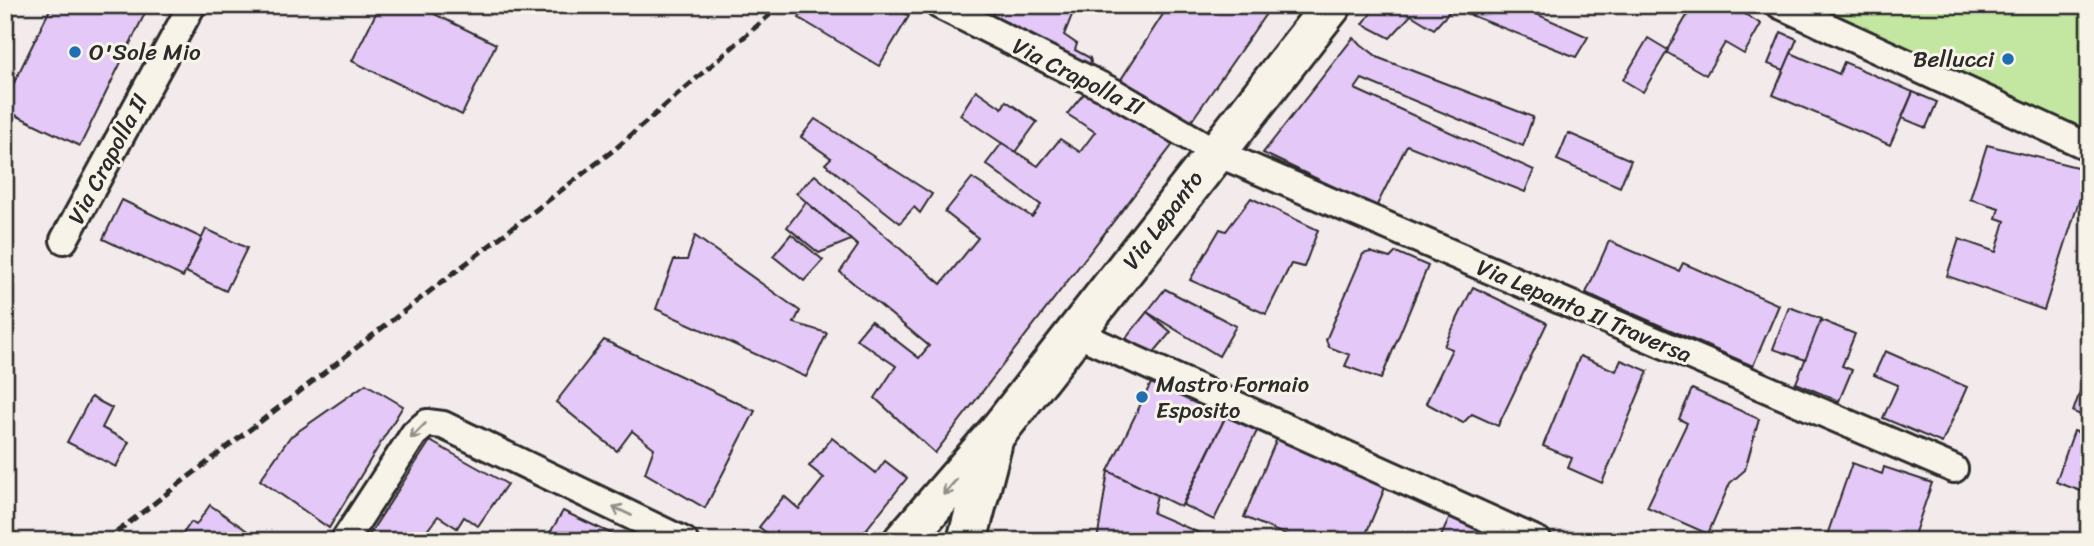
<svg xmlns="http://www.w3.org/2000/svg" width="2094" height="546" viewBox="0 0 2094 546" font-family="Sriracha,sans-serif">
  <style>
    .green { fill: #c3e7a1; stroke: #778966; stroke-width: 2 }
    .building { fill: #e4c8f7; stroke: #2b2b2b; stroke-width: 2 }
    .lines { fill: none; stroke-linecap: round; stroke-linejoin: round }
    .street-casing { stroke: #2b2b2b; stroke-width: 32 }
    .primary-casing { stroke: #2b2b2b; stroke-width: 44 }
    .street { stroke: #f7f3e8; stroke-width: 26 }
    .primary { stroke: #f7f3e8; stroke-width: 38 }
    .rail { stroke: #2b2b2b; stroke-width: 5; stroke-dasharray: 10 5; stroke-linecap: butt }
    .oneway { stroke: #918f8a }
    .poi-dot { fill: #1f6fb2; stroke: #f7f3e8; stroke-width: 2.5 }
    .labels { text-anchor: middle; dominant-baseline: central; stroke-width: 6; stroke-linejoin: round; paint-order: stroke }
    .poi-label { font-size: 23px; fill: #2b2b2b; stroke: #f7f3e8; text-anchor: start }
    .street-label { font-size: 23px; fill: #2b2b2b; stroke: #f7f3e8 }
  </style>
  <rect width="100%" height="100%" fill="#f3eaeb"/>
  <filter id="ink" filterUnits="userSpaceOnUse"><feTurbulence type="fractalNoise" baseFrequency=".0143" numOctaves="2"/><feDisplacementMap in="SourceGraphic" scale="14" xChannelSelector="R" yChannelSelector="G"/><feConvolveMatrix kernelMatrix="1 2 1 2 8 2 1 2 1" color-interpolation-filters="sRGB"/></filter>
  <g filter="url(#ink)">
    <polygon class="green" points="1813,5 2089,5 2089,112 2080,129"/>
    <g class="building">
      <polygon points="52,5 149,5 80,146 5,110 5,101"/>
      <polygon points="380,5 416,5 496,44 462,115 352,61"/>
      <polygon points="807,5 818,5 827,11 830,5 891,5 909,16 879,66 799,18"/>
      <polygon points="997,5 1076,5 1064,35 1077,44 1075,50 1090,58 1091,62 1087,68 987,27"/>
      <polygon points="1169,5 1272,5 1188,126 1120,81"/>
      <polygon points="1377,5 1516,5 1588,37 1576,57 1453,8 1434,29 1411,15 1390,38 1363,24"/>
      <polygon points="1693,5 1730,5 1761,24 1744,54 1725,43 1706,75 1666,52"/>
      <polygon points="1781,32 1797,39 1784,70 1768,64"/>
      <polygon points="1353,38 1379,58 1533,117 1523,146 1362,79 1355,89 1534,170 1525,192 1407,145 1376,207 1263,153"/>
      <polygon points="1648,38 1668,50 1643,92 1623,80"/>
      <polygon points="1791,53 1839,74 1844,62 1913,92 1890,145 1773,95"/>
      <polygon points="976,90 1002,108 1006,101 1037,122 1015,152 960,115"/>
      <polygon points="1086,91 1174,143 935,453 875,398 896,366 856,339 871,321 919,358 929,346 840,272 858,246 796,193 815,175 941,284 978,238 945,212 972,178 1032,217 1041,205 986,164 1002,143 1038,166 1060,139 1080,152 1095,132 1067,114"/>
      <polygon points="1913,92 1937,102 1926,128 1902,118"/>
      <polygon points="815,119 932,194 920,213 914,207 900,223 825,164 831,158 801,137"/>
      <polygon points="1568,133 1631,160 1620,187 1557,160"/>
      <polygon points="1987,145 2089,170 2044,310 1947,276 1959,239 1996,252 2005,221 1996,218 1999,208 1970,199"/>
      <polygon points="1251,198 1318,230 1304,267 1291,264 1266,314 1190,280 1220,229 1226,231"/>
      <polygon points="122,200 202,238 183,277 103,239"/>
      <polygon points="806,202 851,240 819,253 787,227"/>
      <polygon points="206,229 247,248 226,291 186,272"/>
      <polygon points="791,234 823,260 804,281 773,256"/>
      <polygon points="695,236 800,311 794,323 827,333 806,377 656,309 674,260 687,260"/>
      <polygon points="1609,241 1679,271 1683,263 1779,305 1753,366 1586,293"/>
      <polygon points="1370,252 1390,258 1396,252 1428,266 1381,379 1345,366 1350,355 1329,347 1326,340 1363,254"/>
      <polygon points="1473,287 1547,323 1498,426 1472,414 1463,423 1426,403 1452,349 1444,346"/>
      <polygon points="1165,289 1236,326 1219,356 1147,312"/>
      <polygon points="1789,307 1822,319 1806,360 1773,349"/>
      <polygon points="1147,312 1171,332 1150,357 1126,338"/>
      <polygon points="1821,320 1855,334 1842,366 1852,370 1839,401 1796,383"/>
      <polygon points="604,340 755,411 705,508 645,473 654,448 632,431 617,451 556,402"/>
      <polygon points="1885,351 1967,387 1942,443 1883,418 1898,385 1874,375"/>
      <polygon points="1580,356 1616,371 1621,360 1648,371 1602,483 1568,468 1572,458 1543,446"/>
      <polygon points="2089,366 2089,418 2073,412"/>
      <polygon points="1152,381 1226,416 1181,507 1108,471"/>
      <polygon points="366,384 403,406 329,528 260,480 290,437"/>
      <polygon points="1692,389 1759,419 1745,470 1730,483 1708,534 1647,507 1687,423 1679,419"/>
      <polygon points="91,397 112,408 102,428 129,442 116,467 67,442"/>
      <polygon points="1227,414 1258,429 1214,520 1183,505"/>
      <polygon points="2074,431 2089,436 2089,494 2056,482"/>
      <polygon points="832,438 876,473 885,461 907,478 857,541 777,541 759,527 784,496 799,509 824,478 809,466"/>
      <polygon points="1277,438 1387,483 1363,541 1300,541 1244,517"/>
      <polygon points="430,441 507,484 478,526 464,517 457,528 438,516 423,536 429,541 365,541"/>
      <polygon points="1852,463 1882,474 1884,467 1932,483 1912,541 1825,541"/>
      <polygon points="1108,471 1157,495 1153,513 1218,541 1097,541"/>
      <polygon points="210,505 262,541 178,541 191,522 196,525"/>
      <polygon points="563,511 627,541 545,541"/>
      <polygon points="1452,512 1517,541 1439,541"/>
      <polygon points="1970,532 1995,541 1967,541"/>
    </g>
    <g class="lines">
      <defs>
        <g id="street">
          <polyline points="939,5 1113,92 1215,152 1954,469"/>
          <polyline points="1780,5 2089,147"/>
          <polyline points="64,240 192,5"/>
          <polyline points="1076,333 1538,541"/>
          <polyline points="344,541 414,434 427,423 443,425 684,541"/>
        </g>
        <g id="primary">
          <polyline points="903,541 1000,429 1332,5"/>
          <polyline points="967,541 992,445"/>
        </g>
      </defs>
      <use href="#street" class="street-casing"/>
      <use href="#primary" class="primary-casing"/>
      <use href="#street" class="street"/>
      <use href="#primary" class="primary"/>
      <polyline class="rail" points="105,541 615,149 781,5"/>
    </g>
    <defs><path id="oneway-shaft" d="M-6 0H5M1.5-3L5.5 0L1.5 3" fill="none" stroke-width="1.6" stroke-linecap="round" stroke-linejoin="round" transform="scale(1.75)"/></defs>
    <g class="oneway">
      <use href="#oneway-shaft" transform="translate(418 431) rotate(135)"/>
      <use href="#oneway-shaft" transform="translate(950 487) rotate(131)"/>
      <use href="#oneway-shaft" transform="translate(622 511) rotate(-154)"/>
    </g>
  </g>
  <g class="poi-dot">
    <circle cx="75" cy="52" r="7"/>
    <circle cx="2008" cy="59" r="7"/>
    <circle cx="1142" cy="397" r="7"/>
  </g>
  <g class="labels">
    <g class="poi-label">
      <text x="89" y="52">O'Sole Mio</text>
      <text x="1994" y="59" text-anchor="end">Bellucci</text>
      <text x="1156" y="384">Mastro Fornaio<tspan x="1156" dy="26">Esposito</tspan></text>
    </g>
    <g class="street-label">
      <text transform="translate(1078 77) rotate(27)">Via Crapolla II</text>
      <text transform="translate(108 159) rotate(-62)">Via Crapolla II</text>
      <text transform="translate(1163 220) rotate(-53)">Via Lepanto</text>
      <text transform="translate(1584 311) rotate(23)">Via Lepanto II Traversa</text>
    </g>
  </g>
  <rect width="2094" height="546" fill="none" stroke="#f7f3e8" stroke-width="28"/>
  <rect x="14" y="14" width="2066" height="518" fill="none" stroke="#2b2b2b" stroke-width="2.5" filter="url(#ink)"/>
</svg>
